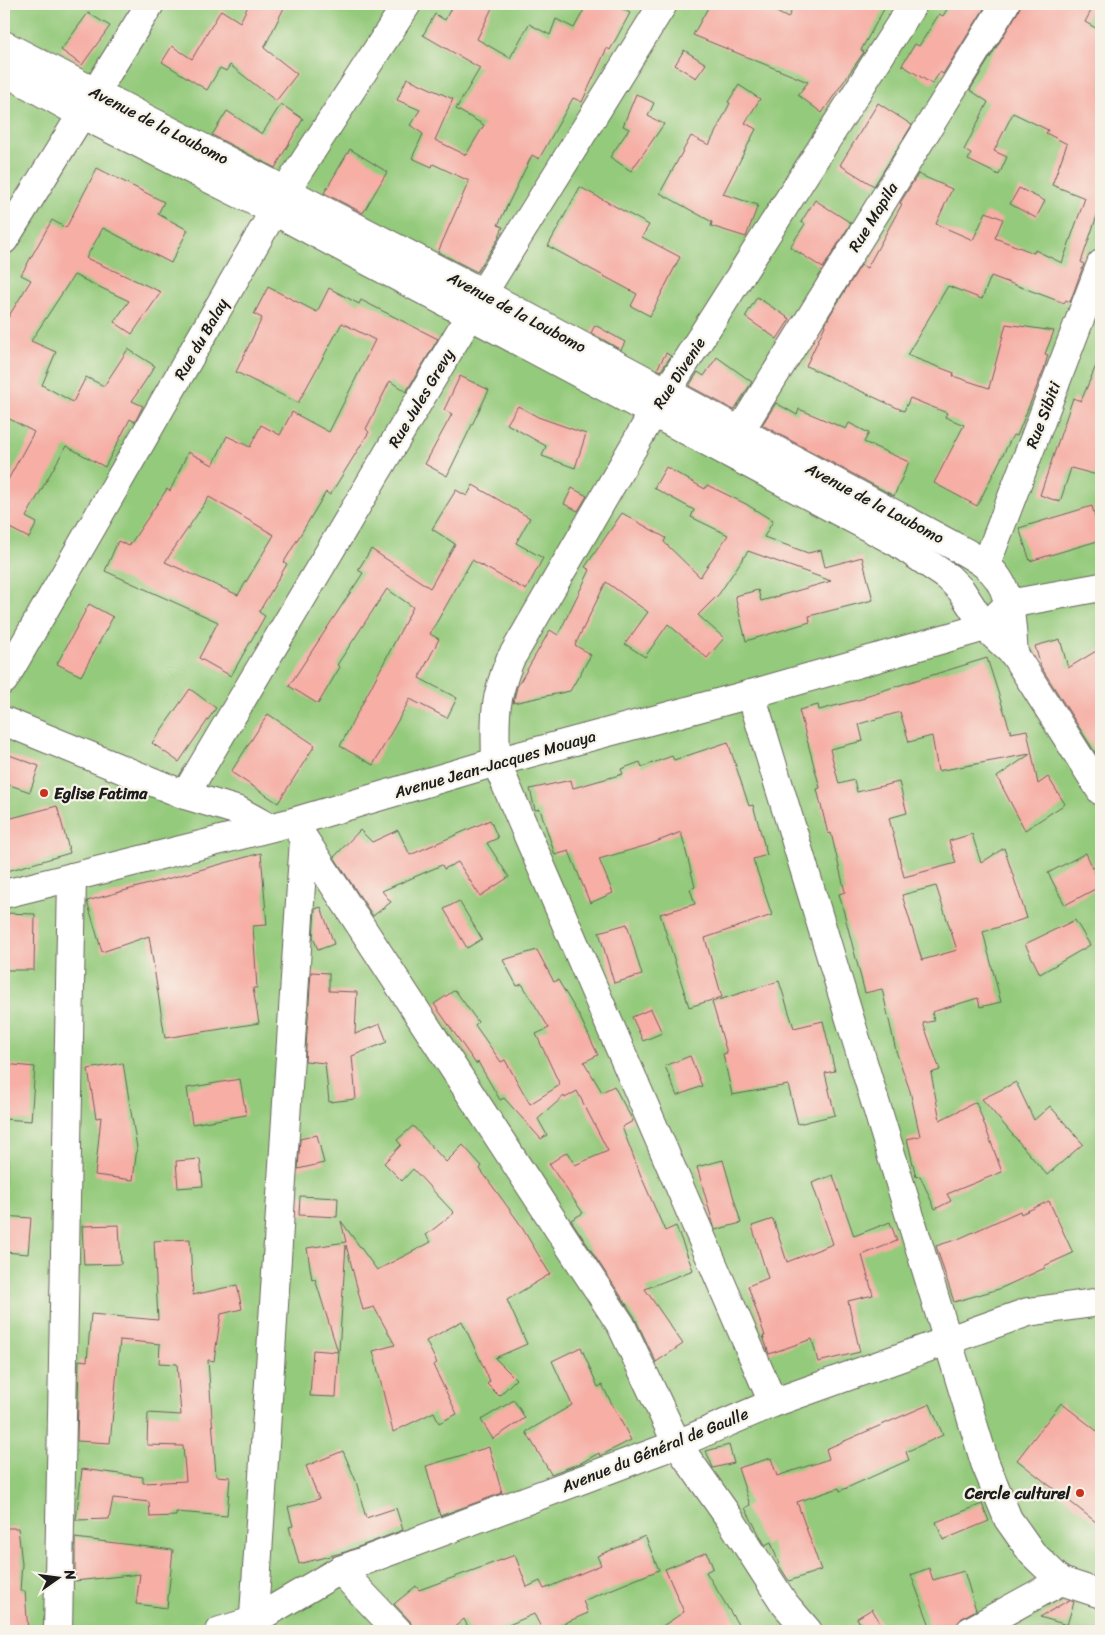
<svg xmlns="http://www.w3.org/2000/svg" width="1105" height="1635" viewBox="0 0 1105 1635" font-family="Sriracha,sans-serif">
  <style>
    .green { fill: #94ca7c; stroke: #58734c }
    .building { fill: #f6aea5; fill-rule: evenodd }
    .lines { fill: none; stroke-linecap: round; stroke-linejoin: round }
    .minor-casing { stroke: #68635b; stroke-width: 30 }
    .minor { stroke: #fff; stroke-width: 28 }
    .poi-dot { fill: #c8321e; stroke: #f7f3e8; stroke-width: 2 }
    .labels { text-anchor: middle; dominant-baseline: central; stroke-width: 4.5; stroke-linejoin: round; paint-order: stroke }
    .street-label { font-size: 16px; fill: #1c1c1c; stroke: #f7f3e8 }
    .poi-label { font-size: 16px; font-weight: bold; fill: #1c1c1c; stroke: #f7f3e8; text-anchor: start }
  </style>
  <rect width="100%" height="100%" fill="#f7f3e8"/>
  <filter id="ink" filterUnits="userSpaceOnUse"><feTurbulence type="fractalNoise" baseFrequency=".02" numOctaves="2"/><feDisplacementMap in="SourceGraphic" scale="10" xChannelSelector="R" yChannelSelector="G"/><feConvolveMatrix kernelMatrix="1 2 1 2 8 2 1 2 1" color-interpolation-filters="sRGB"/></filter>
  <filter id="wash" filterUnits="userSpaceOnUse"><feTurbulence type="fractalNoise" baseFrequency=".0096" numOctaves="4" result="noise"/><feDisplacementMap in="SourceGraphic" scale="20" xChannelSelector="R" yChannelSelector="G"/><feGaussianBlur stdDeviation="1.12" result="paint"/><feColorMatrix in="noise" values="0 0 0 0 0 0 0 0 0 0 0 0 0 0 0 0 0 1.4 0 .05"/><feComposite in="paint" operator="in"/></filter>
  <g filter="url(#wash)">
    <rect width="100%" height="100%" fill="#f4e7d1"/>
    <rect class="green" x="4" y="4" width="1097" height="1627"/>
    <g id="blocks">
      <g class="building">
        <polygon points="249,4 286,4 264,48 297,74 276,101 230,65 226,71 220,68 207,90 162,62 172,46 192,59 221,10 240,22"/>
        <polygon points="453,4 494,4 477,39 510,58 529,24 550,35 556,19 574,28 587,4 614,4 630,13 610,50 607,48 582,102 573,98 539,159 532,155 498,225 503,227 497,241 477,272 438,252 469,181 433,164 432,167 412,158 423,134 410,125 420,110 397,100 407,78 453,99 435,140 466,155 484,125 456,109 480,68 423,35 435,14 445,20"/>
        <polygon points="710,4 761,4 788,18 795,4 887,4 861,50 864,52 822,113 798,95 808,82 693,35"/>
        <polygon points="950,4 987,4 943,74 940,72 932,84 902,65 915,44 919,46 939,14 943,16"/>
        <polygon points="1021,4 1082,4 1092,9 1085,22 1101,31 1101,204 1081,262 1084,264 1070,302 1066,300 1064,303 991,276 982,299 948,286 907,355 954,373 953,376 989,388 1006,324 1054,331 1045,354 1048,355 1044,369 1017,436 1013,435 977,506 934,483 964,425 945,417 947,413 910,398 904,411 806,366 830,315 861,265 867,268 902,204 900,203 918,174 952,189 936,224 973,240 986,212 1003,219 995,238 1034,253 1035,250 1062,263 1085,198 1052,185 1067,144 1046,133 1048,130 1013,113 994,151 1007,157 999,175 968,160 971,154 964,150 988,102 970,90 1018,12"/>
        <polygon points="88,13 110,26 82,65 61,50"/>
        <polygon points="684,50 706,64 696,78 675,65"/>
        <polygon points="739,85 760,99 745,123 756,129 723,194 758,205 746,237 711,226 712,222 660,193 691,136 709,145 730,103 728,102"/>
        <polygon points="636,94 654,103 648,116 664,124 631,171 610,157 629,129 623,126"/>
        <polygon points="878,103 912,125 874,186 840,165"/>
        <polygon points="281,104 303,119 275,168 212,135 227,111 262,134"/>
        <polygon points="350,149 387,172 363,213 324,193"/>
        <polygon points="97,168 164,202 158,214 188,230 171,263 103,228 86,258 161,292 132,334 114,322 129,301 74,275 31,341 56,352 42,385 73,402 86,377 104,386 128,349 155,366 132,401 143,406 135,422 130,419 105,467 66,446 26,517 37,523 29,538 4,525 4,487 34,432 4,416 4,324 31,280 21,275 52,220 66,228"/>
        <polygon points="580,187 649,225 642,237 680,257 650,316 631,306 637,294 548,246"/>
        <polygon points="1019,188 1045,201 1036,218 1010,204"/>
        <polygon points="815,200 851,223 823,268 790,247 805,224 801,222"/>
        <path d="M268,287l49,25 12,-24 30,16 2,-4 77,39 -32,53 -16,-11 -24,48 3,3 -39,63 -4,-3 -42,70 3,2 -28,48 6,4 -34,60 -32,-18 19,-36 -113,-51 13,-30 11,5 38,-57 3,2 18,-39 25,13 14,-29 23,11 11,-22 19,10 12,-23 37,20 46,-92 -33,-17 -44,80 -62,-31 26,-54 -8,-4zM209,497l65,38 -36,60 -73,-33z"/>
        <polygon points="757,297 790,319 777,339 745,317"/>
        <polygon points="595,325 625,342 621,350 591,333"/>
        <polygon points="666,353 671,356 661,371 657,369"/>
        <polygon points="1101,354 1101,476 1071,468 1060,502 1040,495 1073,398 1081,401"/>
        <polygon points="717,357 752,382 734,410 689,386 698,372 704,376"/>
        <polygon points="460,376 489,390 447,476 425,464 452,414 444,410"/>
        <polygon points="776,403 797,415 799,409 846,429 849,423 869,433 864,442 909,462 894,496 762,425"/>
        <polygon points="518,406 538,417 586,434 575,468 542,456 546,446 507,424"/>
        <polygon points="666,467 705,489 707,485 746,504 773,521 764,537 808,553 821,550 825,567 862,557 873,600 809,616 810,622 746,641 735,596 758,590 761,601 831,581 748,551 719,594 698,615 724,638 707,658 668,624 645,657 625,644 648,612 606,582 575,645 591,655 570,691 513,703 517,687 550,630 558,635 590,570 585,567 622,513 666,538 664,542 700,577 728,535 691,517 694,510 654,488"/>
        <polygon points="473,485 530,518 516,543 543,558 526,590 472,560 430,634 439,639 419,678 457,698 447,718 410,699 373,765 340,746 413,607 387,589 337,665 340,667 318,704 289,686 363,573 358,570 371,549 430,588 455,544 432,529 456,490 467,496"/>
        <polygon points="572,488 587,496 578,511 564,504"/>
        <polygon points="1092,506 1101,540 1030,561 1019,528"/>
        <polygon points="89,604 113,617 81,676 57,664"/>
        <polygon points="1060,639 1068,668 1101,648 1101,762 1041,667 1035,646"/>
        <path d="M987,658l24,75 16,-3 11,54 10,-7 17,27 -40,26 -28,-53 33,-23 -92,17 -6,-35 -23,6 -9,-30 -41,12 4,17 -33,8 9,35 15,-4 3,12 42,-10 8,31 -18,5 15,59 52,-14 -7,-22 23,-7 9,29 23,-15 23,70 -44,14 18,70 -21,5 -2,-9 -46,14 2,9 -11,2 17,47 -9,3 9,47 36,-18 26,70 -55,22 4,7 -16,8 -15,-33 -4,1 -9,-38 13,-3 -10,-45 -14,-40 -14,-62 -17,4 -26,-99 6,-2 -14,-59 -3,1 -11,-45 3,-1 -21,-78 19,-5 1,5 46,-12v-2zM936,886l21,64 -35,10 -20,-65z"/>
        <polygon points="190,689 216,708 179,762 152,743"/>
        <polygon points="268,714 315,745 278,803 231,772"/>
        <polygon points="728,742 749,806 753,805 767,855 753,859 772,915 705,938 722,997 689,1007 660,914 695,904 690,889 695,887 681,832 648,845 599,859 613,893 590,903 569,851 555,855 540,809 535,810 530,789 571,780 573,788 623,774 621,769 640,762 642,767 672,756 674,760"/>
        <polygon points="4,753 39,766 30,792 4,783"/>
        <polygon points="57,806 70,853 4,872 4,820"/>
        <polygon points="490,820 498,838 487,843 509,877 480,896 458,862 444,869 442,865 382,891 391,902 373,916 334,857 360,830 372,842 398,830 410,855"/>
        <polygon points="261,853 267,925 253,926 257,988 253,988 259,1023 165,1038 149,936 102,952 87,901"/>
        <polygon points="1086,853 1101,886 1065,905 1048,873"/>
        <polygon points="459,901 482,939 467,948 444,909"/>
        <polygon points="321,907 334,944 318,950 313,937 315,909"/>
        <polygon points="4,913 35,914 34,970 4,970"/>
        <polygon points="1075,920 1090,945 1040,974 1025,944"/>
        <polygon points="627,924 642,975 614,983 599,932"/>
        <polygon points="537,950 554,982 558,980 580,1017 598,1055 584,1062 602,1092 614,1086 633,1121 622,1127 641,1176 665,1231 676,1226 693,1270 645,1289 683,1344 656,1362 634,1316 571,1220 583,1213 549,1164 567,1152 575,1165 608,1151 577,1091 565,1098 564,1096 538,1119 547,1135 541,1139 504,1098 500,1100 478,1062 476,1064 434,1004 455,990 478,1022 475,1025 501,1062 505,1060 530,1104 560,1085 536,1034 549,1028 522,984 517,986 503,960"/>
        <polygon points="311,972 329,973 329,991 357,992 355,1034 380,1024 387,1042 352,1056 356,1099 329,1102 325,1063 305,1061"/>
        <polygon points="779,981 794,1028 823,1021 835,1071 825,1073 835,1115 798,1124 788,1085 732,1095 723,1054 727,1053 712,1002"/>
        <polygon points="651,1009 662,1033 643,1041 632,1017"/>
        <polygon points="690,1056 702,1086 677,1096 665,1066"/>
        <polygon points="123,1063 137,1148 133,1180 95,1175 101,1117 96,1118 88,1069"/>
        <polygon points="4,1064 35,1067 31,1121 4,1119"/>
        <polygon points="240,1079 246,1115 192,1124 187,1088"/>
        <polygon points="1016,1082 1034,1120 1050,1106 1083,1144 1047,1175 982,1099"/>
        <polygon points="413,1126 446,1162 463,1145 482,1166 480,1169 518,1221 550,1274 507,1300 527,1344 495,1358 516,1379 499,1396 487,1384 490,1381 462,1321 426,1341 437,1363 433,1365 457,1414 439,1423 434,1412 393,1432 373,1351 395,1345 374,1307 363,1310 346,1245 336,1397 310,1396 313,1350 338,1352 315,1279 312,1280 307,1248 346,1242 341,1221 377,1270 431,1242 426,1235 454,1213 413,1169 402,1181 384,1163 401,1145 397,1140"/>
        <polygon points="317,1135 324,1163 298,1169 300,1139"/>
        <polygon points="200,1159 203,1186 178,1188 176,1161"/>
        <polygon points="723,1160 741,1223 715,1230 697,1167"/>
        <polygon points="833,1175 854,1236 890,1222 897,1241 862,1255 873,1295 848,1301 860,1352 818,1362 812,1339 769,1354 763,1336 765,1336 748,1286 768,1278 752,1226 773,1219 787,1262 833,1244 812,1183"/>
        <polygon points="300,1196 338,1198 337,1217 299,1215"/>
        <polygon points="1049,1201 1073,1253 1044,1266 1045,1268 999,1289 954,1302 936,1246 958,1239 1020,1211 1021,1214"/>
        <polygon points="4,1216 31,1218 28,1254 4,1252"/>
        <polygon points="119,1225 121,1264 84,1265 82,1226"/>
        <polygon points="190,1239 193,1295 237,1285 242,1309 221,1314 214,1361 208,1360 216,1476 230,1477 227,1516 176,1512 176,1516 150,1517 149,1502 113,1498 109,1519 76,1520 82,1469 143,1477 143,1483 186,1481 183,1446 147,1445 148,1413 181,1415 177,1364 159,1363 160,1344 120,1340 110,1443 77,1441 79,1360 87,1361 91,1314 158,1320 154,1241"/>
        <polygon points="581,1347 598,1387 602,1385 631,1440 602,1455 600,1456 599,1453 581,1463 551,1474 526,1432 572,1405 552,1361"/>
        <polygon points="514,1400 525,1418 493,1439 481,1420"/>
        <polygon points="1061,1403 1101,1434 1101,1526 1017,1460"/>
        <polygon points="930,1404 943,1435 906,1452 909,1460 840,1491 839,1488 797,1502 821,1570 789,1581 780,1567 771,1542 765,1545 745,1508 750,1505 738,1468 771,1458 777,1476 829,1459 826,1449"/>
        <polygon points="729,1445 734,1463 713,1468 706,1451"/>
        <polygon points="489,1447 502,1493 440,1516 426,1466"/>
        <polygon points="343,1451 356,1481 366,1518 396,1508 403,1530 345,1552 299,1564 289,1527 293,1526 288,1507 319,1499 306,1466"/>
        <polygon points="982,1504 989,1521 943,1540 936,1522"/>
        <polygon points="4,1528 18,1528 22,1564 20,1591 25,1591 28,1631 4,1631"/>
        <polygon points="645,1536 659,1570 583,1601 588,1613 560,1625 563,1631 543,1631 534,1614 495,1631 470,1631 464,1619 450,1631 413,1631 410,1621 394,1604 416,1586 419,1590 515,1555 527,1587 540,1581 544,1589 601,1565 597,1556"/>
        <polygon points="75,1538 173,1550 167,1608 136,1604 140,1574 75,1581"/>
        <polygon points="707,1552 713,1568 706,1572 742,1631 655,1631 684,1612 665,1569"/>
        <polygon points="929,1568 933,1580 964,1571 976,1610 962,1618 955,1629 932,1631 911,1575"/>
        <polygon points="1069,1600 1074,1602 1067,1625 1040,1617"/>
        <polygon points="872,1609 885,1631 864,1631 857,1618"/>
      </g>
    </g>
  </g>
  <g filter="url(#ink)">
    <use href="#blocks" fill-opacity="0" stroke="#68635b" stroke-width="1"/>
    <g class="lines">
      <defs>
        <g id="minor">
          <path d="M4,45l479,248 469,252c11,6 23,12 33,20 28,20 26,58 29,89"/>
          <polyline points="4,71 81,114 274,211 898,543 948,577 961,590 985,627 1014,654 1101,791"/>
          <polyline points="4,240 150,4"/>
          <polyline points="740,431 1005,4"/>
          <polyline points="986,565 1101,264"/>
          <polyline points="4,680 286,190 407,4"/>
          <polyline points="751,694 985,1463 1008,1519 1032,1553 1061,1581 1101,1594"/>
          <polyline points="4,721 185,795 239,811 268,827"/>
          <polyline points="185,795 483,293 663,4"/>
          <polyline points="304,839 621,1325 677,1444 730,1519 784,1603 808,1631"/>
          <polyline points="4,894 293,822 496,762 751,694 985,627 1009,604 1101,587"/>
          <path d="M773,1403l-277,-641c-1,-44 -3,-60 14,-102l143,-247 260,-409"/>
          <polyline points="340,1570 398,1631"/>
          <polyline points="58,1631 72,877"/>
          <polyline points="220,1631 253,1621 340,1570 677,1444 773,1403 1028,1312 1101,1302"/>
          <polyline points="253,1631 304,839 301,835"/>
          <polyline points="970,1631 1061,1581"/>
        </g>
      </defs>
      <use href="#minor" class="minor-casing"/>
      <use href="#minor" class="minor"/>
    </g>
  </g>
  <g class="poi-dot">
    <circle cx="44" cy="793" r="5"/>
    <circle cx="1080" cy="1493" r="5"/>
  </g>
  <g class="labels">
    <g class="street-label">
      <text transform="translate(159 125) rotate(27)">Avenue de la Loubomo</text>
      <text transform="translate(873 217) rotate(-58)">Rue Mapila</text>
      <text transform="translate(517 312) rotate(28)">Avenue de la Loubomo</text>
      <text transform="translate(201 339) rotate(-60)">Rue du Balay</text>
      <text transform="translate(679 373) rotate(-57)">Rue Divenie</text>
      <text transform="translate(421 398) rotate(-59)">Rue Jules Grevy</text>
      <text transform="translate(1043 415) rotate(-69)">Rue Sibiti</text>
      <text transform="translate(875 503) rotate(28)">Avenue de la Loubomo</text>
      <text transform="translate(495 764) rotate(-16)">Avenue Jean-Jacques Mouaya</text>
      <text transform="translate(655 1450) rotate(-22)">Avenue du Général de Gaulle</text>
    </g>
    <g class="poi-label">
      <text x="54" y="793">Eglise Fatima</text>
      <text x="1070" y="1493" text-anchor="end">Cercle culturel</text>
    </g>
  </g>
  <rect width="1105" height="1635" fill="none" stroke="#f7f3e8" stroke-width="20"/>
  <g transform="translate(58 1578) rotate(76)" stroke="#f7f3e8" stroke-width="4" paint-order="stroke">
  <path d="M0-4L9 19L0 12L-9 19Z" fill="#1c1c1c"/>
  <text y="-8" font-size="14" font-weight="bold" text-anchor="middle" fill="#1c1c1c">N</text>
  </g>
</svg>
